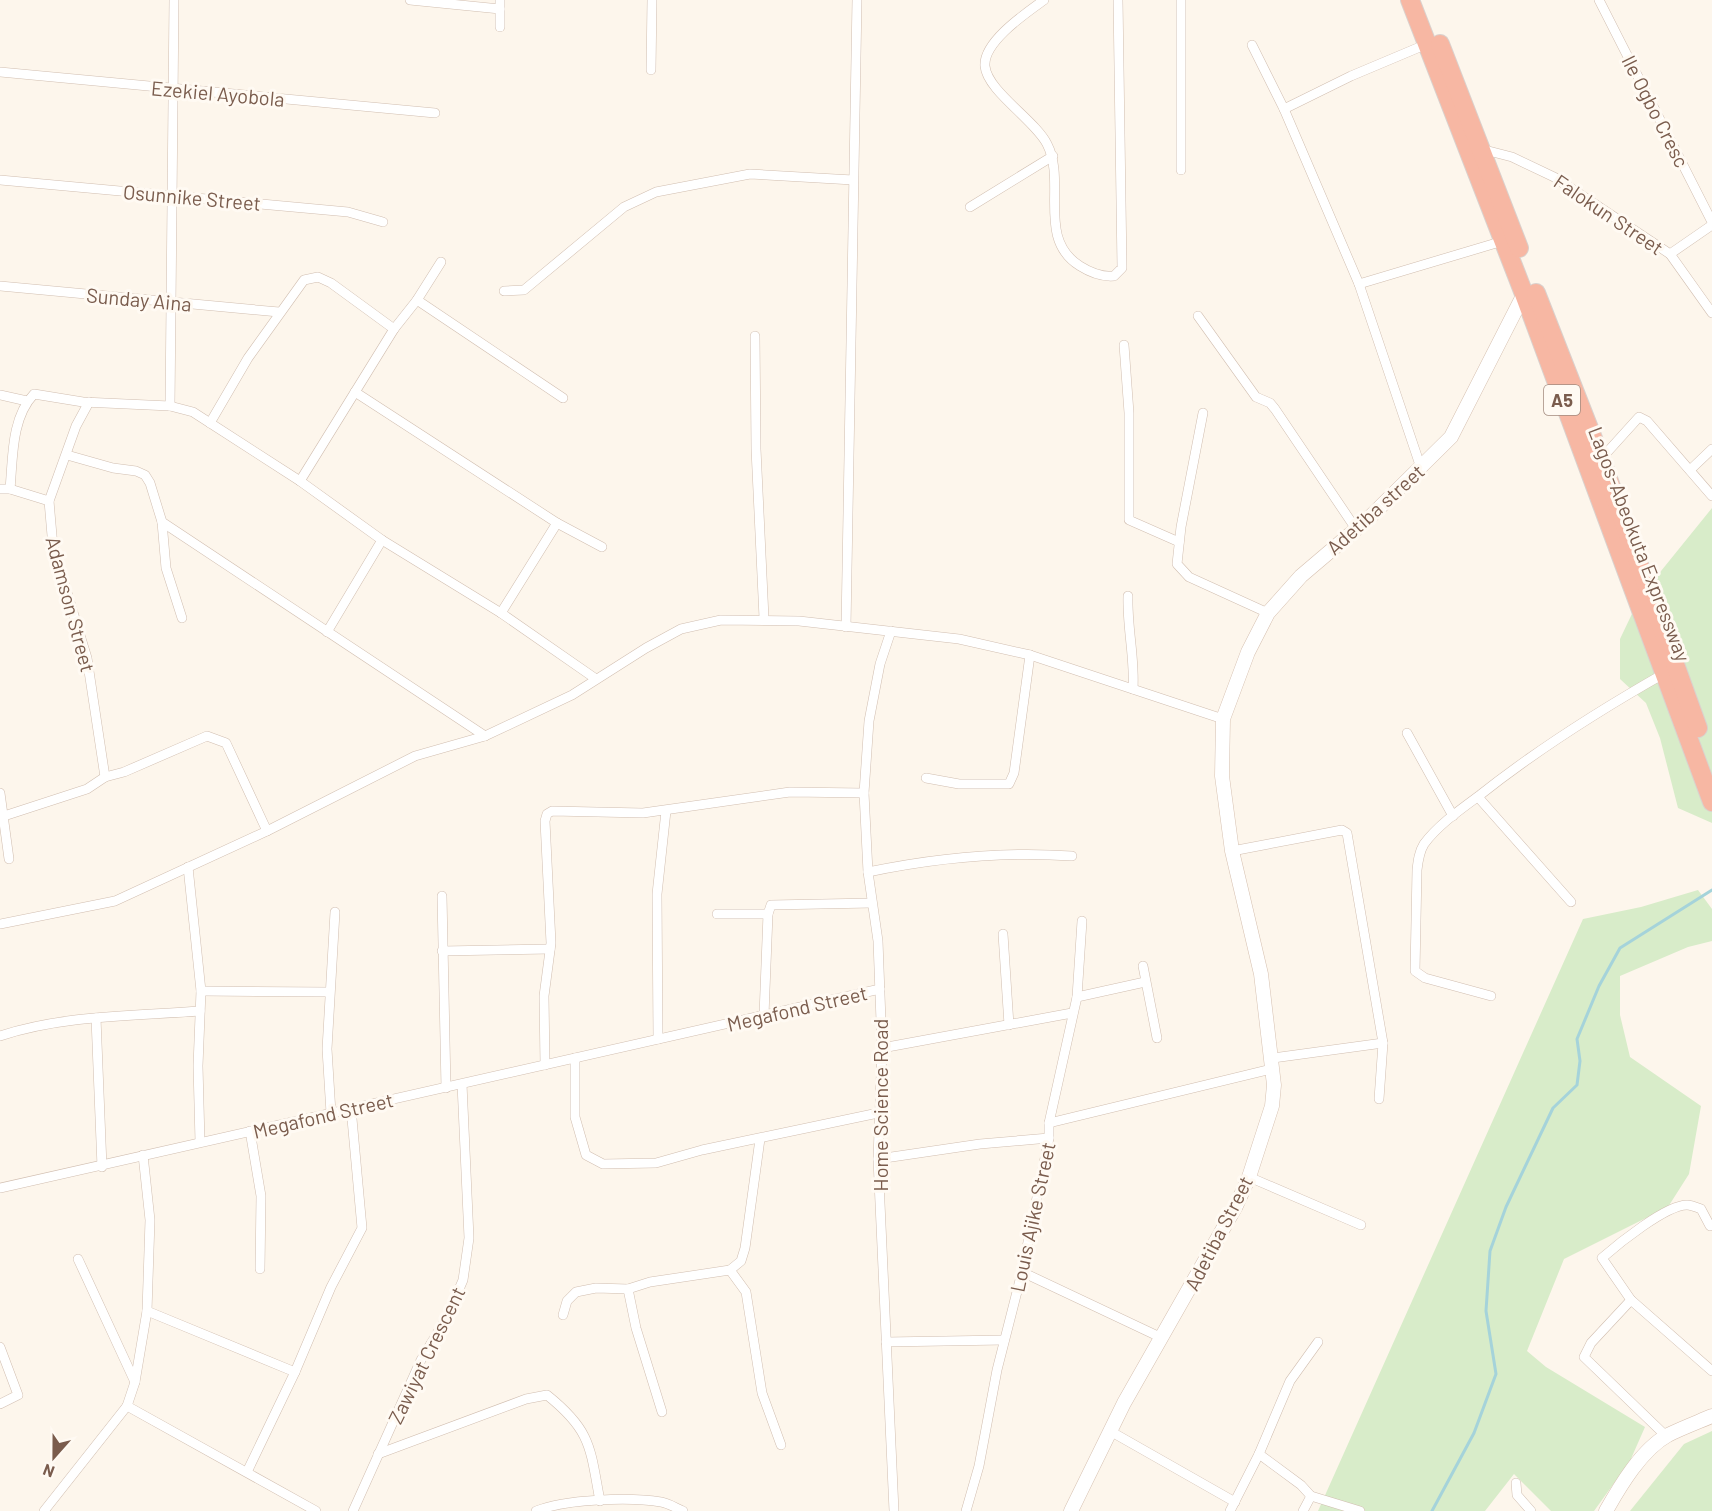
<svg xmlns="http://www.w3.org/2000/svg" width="1712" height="1511" viewBox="0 0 1712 1511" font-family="Barlow,sans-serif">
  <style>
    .green { fill: #d8ecc9 }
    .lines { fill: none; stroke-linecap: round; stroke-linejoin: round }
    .stream { stroke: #a5d3da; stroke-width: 3 }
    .street-casing { stroke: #d1beb0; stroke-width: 10 }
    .secondary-casing { stroke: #d6c0b0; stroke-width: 15 }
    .highway-casing { stroke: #dad1cd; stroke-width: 20 }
    .street { stroke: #fff; stroke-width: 9 }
    .secondary { stroke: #fff; stroke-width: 14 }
    .highway { stroke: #f7b7a3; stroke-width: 18 }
    .labels { text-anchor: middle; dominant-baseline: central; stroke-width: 6; stroke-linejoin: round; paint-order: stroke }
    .shield { fill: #fffaf3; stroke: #a28b7f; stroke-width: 1.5 }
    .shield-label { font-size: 18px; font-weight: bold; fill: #7a5c4d }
    .street-label { font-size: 20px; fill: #7a5c4d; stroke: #fffaf3 }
  </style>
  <rect width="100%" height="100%" fill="#fdf6ec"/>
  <g class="green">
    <polygon points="1712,508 1712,823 1678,808 1660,738 1646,703 1620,679 1620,639 1640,597"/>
    <polygon points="1698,890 1712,909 1712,941 1688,947 1620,976 1620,1015 1630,1057 1701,1106 1689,1174 1668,1207 1564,1259 1527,1351 1546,1367 1645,1427 1630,1461 1594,1511 1551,1511 1514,1474 1485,1511 1318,1511 1583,919 1641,907"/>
    <polygon points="1712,1431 1712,1511 1630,1511 1684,1444"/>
  </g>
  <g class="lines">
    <polyline class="stream" points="1432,1511 1474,1433 1496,1374 1486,1311 1490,1251 1506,1207 1553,1108 1577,1085 1580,1061 1577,1039 1599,986 1620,948 1712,890"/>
    <defs>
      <g id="street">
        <polyline points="410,0 500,9"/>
        <path d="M1044,0c-18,13 -61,42 -59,66 2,25 50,54 62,78 20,38 -11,95 33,122 11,7 22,11 34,10l8,-8 -4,-268"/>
        <polyline points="1599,0 1712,222"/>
        <polyline points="500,27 500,0"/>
        <polyline points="1252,45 1284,109 1359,284 1421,468"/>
        <polyline points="651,70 652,0"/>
        <polyline points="0,72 435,113"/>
        <polyline points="1284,109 1351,76 1427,44"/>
        <polyline points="1481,149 1512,157 1554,177 1670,254 1712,313"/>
        <polyline points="1181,170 1181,0"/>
        <polyline points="0,180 348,212 383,222"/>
        <polyline points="970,207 1053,156"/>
        <polyline points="1670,254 1712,225"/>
        <polyline points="1359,284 1503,241"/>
        <polyline points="0,286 279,312"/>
        <polyline points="504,291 524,290 624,207 656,192 750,174 853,180"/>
        <polyline points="417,300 563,398"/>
        <polyline points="1198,316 1256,397 1270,403 1275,409 1356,529"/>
        <polyline points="755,336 756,449 764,618"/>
        <polyline points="1124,345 1129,413 1129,520 1179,542"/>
        <polyline points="355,392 557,523 602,547"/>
        <polyline points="0,395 27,401"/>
        <polyline points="89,402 76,426 49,501 53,547 87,658 105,777"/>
        <polyline points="170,406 174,0"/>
        <polyline points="1203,413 1181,527 1177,564 1189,577 1268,613"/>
        <polyline points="210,423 248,358 304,280 318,277 331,283 394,329"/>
        <polyline points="67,455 113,468 136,471 145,475 150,483 162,522 166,568 182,618"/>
        <polyline points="1601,459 1639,417 1647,421 1712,496"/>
        <polyline points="1690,470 1712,449"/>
        <polyline points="300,481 394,329 417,300 441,262"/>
        <polyline points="0,489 10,489 49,501"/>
        <path d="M10,489c3,-31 1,-71 24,-95l49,8 87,4 23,6 107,69 82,59 119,73 95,66"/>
        <polyline points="162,522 485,736"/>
        <path d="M1128,596c-1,32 7,62 5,93"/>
        <polyline points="501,613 557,523"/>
        <polyline points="846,627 857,0"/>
        <polyline points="891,631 880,664 869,721 864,793 868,872 878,941 882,1048 878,1159 894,1511"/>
        <polyline points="327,632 382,540"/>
        <polyline points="1407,733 1453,816"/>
        <polyline points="926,778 959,784 1009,784 1014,773 1030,655"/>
        <polyline points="0,793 9,859"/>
        <polyline points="1478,797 1571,902"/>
        <polyline points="4,816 87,789 105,777 124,772 207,736 226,743 267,831"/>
        <polyline points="1232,851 1342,830 1347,833 1383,1043 1379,1099"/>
        <polyline points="188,867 201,991 198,1066 200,1142"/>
        <path d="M868,872c67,-14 135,-21 204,-16"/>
        <polyline points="442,896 446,1088"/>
        <polyline points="717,914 768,914"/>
        <polyline points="0,924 115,901 267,831 415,756 485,736 572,695 646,648 681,629 721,620 799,621 959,639 1030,655 1223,719"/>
        <polyline points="1003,934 1009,1025"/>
        <polyline points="442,951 550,949"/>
        <polyline points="1143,966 1157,1038"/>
        <polyline points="201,991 329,992"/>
        <path d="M1491,996l-66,-18 -10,-7 2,-101c1,-9 2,-18 7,-26 14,-19 37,-35 56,-49 58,-46 120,-85 185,-122"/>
        <polyline points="1077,997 1145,982"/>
        <polyline points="764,1015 768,914 771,905 872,903"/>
        <polyline points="96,1018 102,1167"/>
        <path d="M0,1036c63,-21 135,-20 200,-25"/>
        <polyline points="658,1039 657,894 666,811"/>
        <polyline points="882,1048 1072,1013"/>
        <polyline points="575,1058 575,1117 586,1155 603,1164 656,1163 702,1150 878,1113"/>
        <polyline points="1273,1058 1383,1043"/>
        <polyline points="545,1065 544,996 551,943 545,821 547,814 552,811 643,813 790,792 864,793"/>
        <polyline points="331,1113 327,1049 335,912"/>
        <polyline points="1049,1123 1271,1069"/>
        <polyline points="250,1131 261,1196 260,1269"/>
        <polyline points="878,1159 980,1144 1049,1138"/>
        <polyline points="1249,1177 1361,1225"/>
        <polyline points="0,1188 880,989"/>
        <path d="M1710,1226l-9,-17c-5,-2 -10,-4 -14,-4 -21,0 -69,39 -85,53l29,42 81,71"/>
        <polyline points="78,1259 135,1382"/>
        <polyline points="730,1270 746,1292 762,1393 781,1445"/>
        <polyline points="1022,1272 1162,1338"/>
        <polyline points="628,1289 636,1328 662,1412"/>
        <polyline points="1631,1300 1591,1343 1584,1357 1666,1436"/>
        <polyline points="147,1311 295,1372"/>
        <polyline points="563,1315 567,1301 576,1292 596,1288 628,1289 650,1282 730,1270 741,1261 745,1248 760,1139"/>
        <polyline points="886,1342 1004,1340"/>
        <polyline points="0,1347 18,1395 0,1404"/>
        <polyline points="127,1406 316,1511"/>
        <polyline points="1110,1431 1235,1502"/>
        <path d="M378,1454l148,-55 21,-4c45,36 43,53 53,106"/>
        <polyline points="1259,1454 1301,1485 1311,1496 1360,1511"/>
        <polyline points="247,1472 295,1372 331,1287 362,1228 351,1108"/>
        <polyline points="1516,1483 1517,1495 1531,1511"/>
        <polyline points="44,1511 127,1406 135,1382 147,1311 150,1220 143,1155"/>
        <polyline points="353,1511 421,1360 447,1317 463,1280 469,1238 462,1084"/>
        <path d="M536,1511c29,-12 94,-14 125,-9 7,1 15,6 22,9"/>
        <polyline points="966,1511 979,1466 997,1370 1022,1272 1049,1138 1049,1123 1077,997 1082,921"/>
        <polyline points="1230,1511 1259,1454 1290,1381 1318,1342"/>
        <polyline points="1303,1511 1311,1496"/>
      </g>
      <g id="secondary">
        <polyline points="1071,1511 1124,1403 1236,1206 1249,1177 1272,1106 1274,1085 1261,974 1232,851 1222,776 1223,719 1248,652 1268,613 1301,576 1368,519 1451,437 1524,294"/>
        <path d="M1606,1511c14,-25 36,-62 62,-76 14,-7 30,-13 44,-19"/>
      </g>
      <g id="highway">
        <polyline points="1410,0 1524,294 1712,802"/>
        <polyline points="1440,44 1519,248"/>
        <polyline points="1536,293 1601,459 1698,728"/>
      </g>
    </defs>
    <use href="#street" class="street-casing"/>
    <use href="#secondary" class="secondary-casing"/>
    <use href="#highway" class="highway-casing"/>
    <use href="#street" class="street"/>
    <use href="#secondary" class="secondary"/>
    <use href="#highway" class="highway"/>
  </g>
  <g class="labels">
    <rect class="shield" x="1544" y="385" width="36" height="30" rx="4.5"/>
    <g class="shield-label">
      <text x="1562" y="400">A5</text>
    </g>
    <g class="street-label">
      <text transform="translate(218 93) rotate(5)">Ezekiel Ayobola</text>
      <text transform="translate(1656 111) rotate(63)">Ile Ogbo Cresc</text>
      <text transform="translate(192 197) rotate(5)">Osunnike Street</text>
      <text transform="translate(1609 214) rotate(34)">Falokun Street</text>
      <text transform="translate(139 299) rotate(5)">Sunday Aina</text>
      <text transform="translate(1375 509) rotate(-42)">Adetiba street</text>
      <text transform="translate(1640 544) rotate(69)">Lagos-Abeokuta Expressway</text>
      <text transform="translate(71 604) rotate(75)">Adamson Street</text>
      <text transform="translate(797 1008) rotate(-13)">Megafond Street</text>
      <text transform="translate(880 1105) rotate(-90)">Home Science Road</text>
      <text transform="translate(323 1115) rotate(-13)">Megafond Street</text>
      <text transform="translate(1032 1217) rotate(-78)">Louis Ajike Street</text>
      <text transform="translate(1218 1233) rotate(-63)">Adetiba Street</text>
      <text transform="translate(426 1355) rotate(-64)">Zawiyat Crescent</text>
    </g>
  </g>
  <g transform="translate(54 1457) rotate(201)" stroke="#fffaf3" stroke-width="4.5" paint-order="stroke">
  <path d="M0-4.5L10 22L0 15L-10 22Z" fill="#7a5c4d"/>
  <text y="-9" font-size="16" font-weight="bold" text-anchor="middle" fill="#7a5c4d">N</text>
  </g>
</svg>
